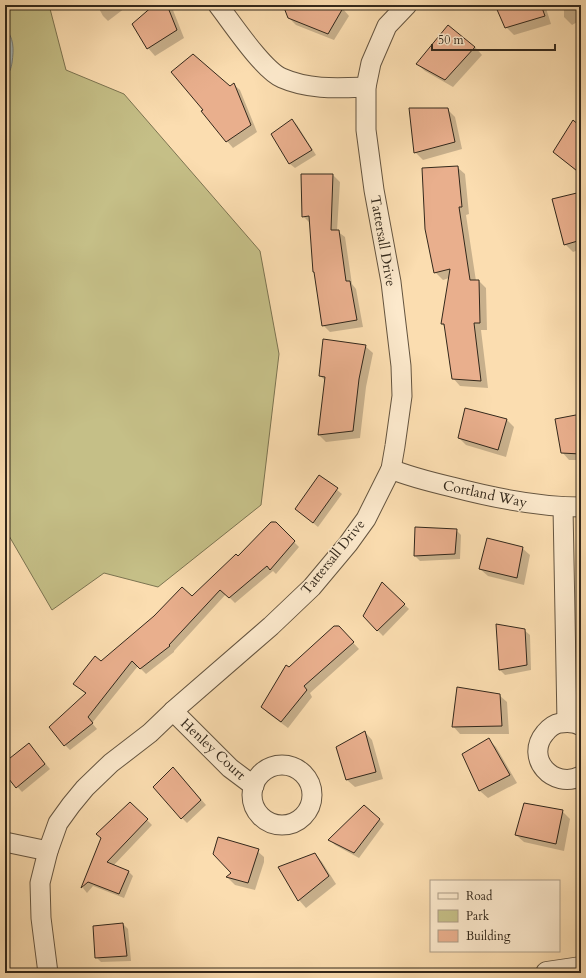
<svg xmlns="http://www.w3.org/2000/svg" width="586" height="978" viewBox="0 0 586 978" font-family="Cardo,serif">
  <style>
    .green { fill: #c5bf87; stroke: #7c7451 }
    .water { fill: #a5b8b8; stroke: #777e79 }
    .shadow { fill: #0003 }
    .building { fill: #e9af8d; stroke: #33281b }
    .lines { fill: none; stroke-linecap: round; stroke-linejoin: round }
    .minor-casing { stroke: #655540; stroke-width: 21 }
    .tertiary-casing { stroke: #655540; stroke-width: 24 }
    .minor { stroke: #fce9cc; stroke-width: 19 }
    .tertiary { stroke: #fce9cc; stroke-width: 22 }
    .labels { text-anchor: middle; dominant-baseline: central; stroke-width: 3; stroke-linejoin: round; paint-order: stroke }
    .street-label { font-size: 14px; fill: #33281b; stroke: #fce9cc }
  </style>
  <rect width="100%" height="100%" fill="#fbddb0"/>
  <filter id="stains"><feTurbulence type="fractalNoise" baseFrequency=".005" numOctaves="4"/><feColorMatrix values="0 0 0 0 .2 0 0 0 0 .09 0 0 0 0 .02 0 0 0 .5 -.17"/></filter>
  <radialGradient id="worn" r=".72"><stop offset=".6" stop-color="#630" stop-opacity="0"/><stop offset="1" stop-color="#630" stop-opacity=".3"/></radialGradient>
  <polygon class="green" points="5,5 49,5 66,70 124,94 260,251 279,354 261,505 158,587 104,573 52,610 5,529"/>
  <path class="water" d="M5,27c9,12 9,21 7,36 -1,5 -2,10 -7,14z"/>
  <g class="shadow">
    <polygon points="97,5 129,5 108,21 103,16"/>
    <polygon points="155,5 171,5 184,38 155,56 148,48"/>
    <polygon points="284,5 334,5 343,9 349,16 334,40 296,25 289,18"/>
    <polygon points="496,5 545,5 551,24 514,35 506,27"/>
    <polygon points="564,5 581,5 581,20 572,25 564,17"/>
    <polygon points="475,47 482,55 453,87 425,71 417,64"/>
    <polygon points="233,84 240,90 257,132 233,148 227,141 230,87"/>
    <polygon points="447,109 455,117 462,149 423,160 415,152"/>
    <polygon points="292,120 297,125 316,155 295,168 290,164 273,134"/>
    <polygon points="581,128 581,175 555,152"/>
    <polygon points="457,167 465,174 469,214 466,215 476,281 479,281 486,288 487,330 481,330 488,388 460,386 453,378 446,328 442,324 449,278 443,280 435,272"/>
    <polygon points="333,175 340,182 337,231 345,237 352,284 356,289 363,327 330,332 323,325 310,223 303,216"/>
    <polygon points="581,193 581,249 573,252 565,244"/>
    <polygon points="365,346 373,353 366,387 360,438 326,442 319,435 326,381 320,376"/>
    <polygon points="466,409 507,420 514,427 506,457 466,445 459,438"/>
    <polygon points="581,415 581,460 569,460 562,452"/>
    <polygon points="320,476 342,494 318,527 302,514"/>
    <polygon points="273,521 299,547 276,574 273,571 235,603 226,594 174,651 174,652 146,674 138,666 92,723 97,729 70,750 65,745 86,694 80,689 101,662 192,598 238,557"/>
    <polygon points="456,530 461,535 460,559 420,561 415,556"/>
    <polygon points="522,548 530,555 524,585 488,576 480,569"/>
    <polygon points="382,583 409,609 383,636 364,616"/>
    <polygon points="337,625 359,649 310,693 312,697 288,728 269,714 262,707 289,669"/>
    <polygon points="497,625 524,630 530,635 531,670 505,675 500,670"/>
    <polygon points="499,695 507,702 509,734 460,734 453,726"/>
    <polygon points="365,732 372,740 383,779 355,787 347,780 337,748"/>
    <polygon points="488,739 496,747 517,783 488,798 480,791 463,755"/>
    <polygon points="33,749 50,769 22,792 5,773 5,764"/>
    <polygon points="178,773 206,805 187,823 182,818"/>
    <polygon points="130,803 152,825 113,866 128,871 133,876 124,898 93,886 87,893 83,888 102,839"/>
    <polygon points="562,811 570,819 564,851 524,842 516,835"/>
    <polygon points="379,819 384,824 359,858 335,845 330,840"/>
    <polygon points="256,850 264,857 264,862 255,890 235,885 228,878"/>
    <polygon points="315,854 322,862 336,884 306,908 299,900 280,868"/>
    <polygon points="123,924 128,929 131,961 101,962 96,957"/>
  </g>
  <g class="building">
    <polygon points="154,5 167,5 177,30 147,49 132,24"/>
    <polygon points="283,5 336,5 343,8 328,34 288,18"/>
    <polygon points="495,5 541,5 545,16 505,28"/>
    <polygon points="448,25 475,47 445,80 416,64"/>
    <polygon points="193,54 230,86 234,83 251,125 226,142 201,111 203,110 171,72"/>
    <polygon points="409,108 448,108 455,142 414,153"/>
    <polygon points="292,119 312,150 289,164 271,134"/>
    <polygon points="573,120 581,127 581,174 553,152"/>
    <polygon points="458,166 462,207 459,207 470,280 479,280 480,323 474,323 481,381 452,379 444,324 441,324 450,269 434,273 425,229 422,168"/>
    <polygon points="301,174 333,174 331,230 339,230 346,281 350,281 357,320 322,326 314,272 313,272 309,216 302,217"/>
    <polygon points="581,192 581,240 564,245 552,199"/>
    <polygon points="323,339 366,345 359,379 353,431 318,435 325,377 319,376"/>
    <polygon points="465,408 507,419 498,450 458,438"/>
    <polygon points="581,414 581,454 561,453 555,419"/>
    <polygon points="319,475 338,488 313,523 295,509"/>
    <polygon points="271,522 276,522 295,541 270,570 267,566 229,598 220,590 169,645 170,646 140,669 132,661 88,717 93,723 64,746 49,727 86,693 73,684 95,656 101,661 154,616 182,587 192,596 236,554 238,556"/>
    <polygon points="415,527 457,529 455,554 414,556"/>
    <polygon points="487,538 523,547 517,578 479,569"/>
    <polygon points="382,582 405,604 377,631 363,616"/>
    <polygon points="496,624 525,629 527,665 499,670"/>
    <polygon points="334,626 339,626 354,642 304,686 307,690 281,722 261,707 286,665 289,667"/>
    <polygon points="457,687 500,694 502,726 452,727"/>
    <polygon points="365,731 376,772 346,780 336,747"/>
    <polygon points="489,738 510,775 479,791 462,754"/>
    <polygon points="29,743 45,764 16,788 5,774 5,762"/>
    <polygon points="173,767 201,800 181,819 153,787"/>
    <polygon points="130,802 148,819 107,862 129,871 119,894 88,882 81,888 101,838 96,834"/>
    <polygon points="524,803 563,810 556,844 515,835"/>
    <polygon points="364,805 380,819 354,853 328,840"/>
    <polygon points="218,837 259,849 248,883 226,877 231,873 213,854"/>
    <polygon points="315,853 329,876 298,901 278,867"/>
    <polygon points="123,923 127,956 95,958 93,926"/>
  </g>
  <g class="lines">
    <defs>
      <g id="minor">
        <path d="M218,5c14,18 45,65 64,73 27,12 56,10 84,9"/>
        <path d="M391,469c19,8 40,13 61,18 42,11 85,20 129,20"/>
        <polyline points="563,507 567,722"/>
        <polyline points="173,711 230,768 254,786"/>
        <path d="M581,726c-6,-4 -13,-4 -21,-3 -6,1 -11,5 -15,10 -21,25 8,57 36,43"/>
        <circle cx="282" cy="795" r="30"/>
        <polyline points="5,842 48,851"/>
        <polyline points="48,973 41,918 40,883 48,851 58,823 71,805 85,788 111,763 150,733 173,711 271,626 312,587 348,544 366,519 391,469 395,446 402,396 401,366 391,282 374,190 366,130 366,87 371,63 387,26 407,5"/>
      </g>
      <polyline id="tertiary" points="547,973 581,968"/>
    </defs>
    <use href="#minor" class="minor-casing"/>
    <use href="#tertiary" class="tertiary-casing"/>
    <use href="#minor" class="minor"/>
    <use href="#tertiary" class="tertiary"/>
  </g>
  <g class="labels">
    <g class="street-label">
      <text transform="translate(383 241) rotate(80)">Tattersall Drive</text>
      <text transform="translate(485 494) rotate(12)">Cortland Way</text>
      <text transform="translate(333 557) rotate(-51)">Tattersall Drive</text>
      <text transform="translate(213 749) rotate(43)">Henley Court</text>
    </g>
  </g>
  <rect width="586" height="978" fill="none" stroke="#fbddb0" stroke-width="20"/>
  <rect x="6" y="6" width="574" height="966" fill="none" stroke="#33281b" stroke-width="2"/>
  <rect x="10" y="10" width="566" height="958" fill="none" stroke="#33281b"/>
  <rect x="430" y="880" width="130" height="72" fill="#fce9cc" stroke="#ac9c85"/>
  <rect x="438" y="893" width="20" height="6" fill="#fce9cc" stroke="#ac9c85"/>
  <text x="466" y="900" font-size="12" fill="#33281b">Road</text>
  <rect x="438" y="910" width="20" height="12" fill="#c5bf87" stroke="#ac9c85"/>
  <text x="466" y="920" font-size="12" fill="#33281b">Park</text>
  <rect x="438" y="930" width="20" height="12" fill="#e9af8d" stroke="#ac9c85"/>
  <text x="466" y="940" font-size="12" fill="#33281b">Building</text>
  <path d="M432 44v6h123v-6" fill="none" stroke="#33281b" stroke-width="2"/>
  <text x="438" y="44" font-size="12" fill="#33281b" stroke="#fce9cc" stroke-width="3" paint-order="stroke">50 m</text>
  <rect width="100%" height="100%" filter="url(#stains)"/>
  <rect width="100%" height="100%" fill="url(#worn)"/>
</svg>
